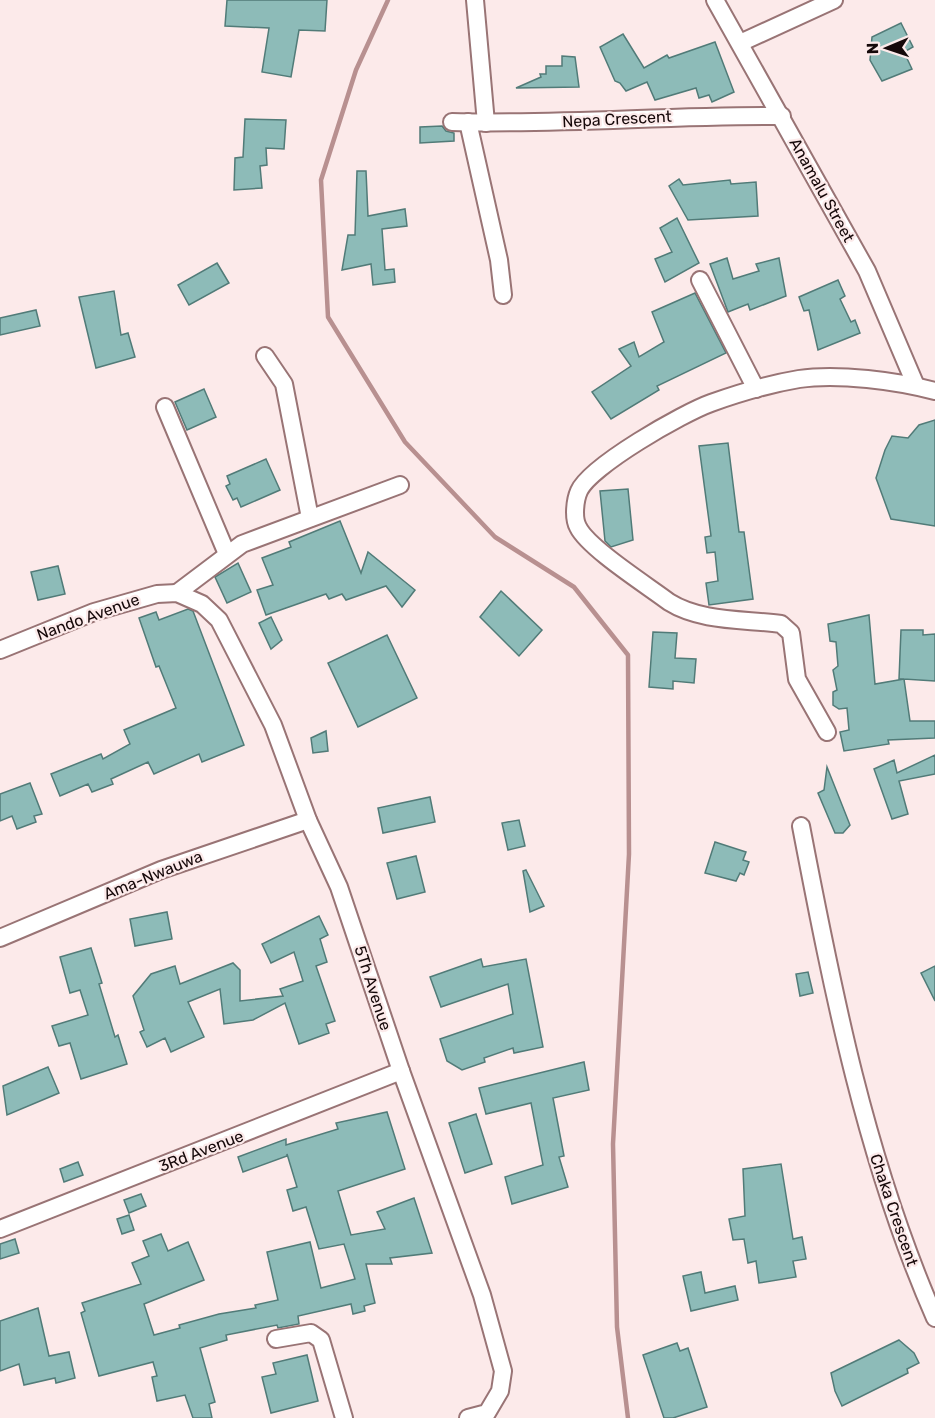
<svg xmlns="http://www.w3.org/2000/svg" width="935" height="1418" viewBox="0 0 935 1418" font-family="Rubik,sans-serif">
  <style>
    .lines { fill: none; stroke-linecap: round; stroke-linejoin: round }
    .stream { stroke: #b89090; stroke-width: 4.5 }
    .building { fill: #8dbbb8; stroke: #517b78; stroke-width: 1.5 }
    .minor-casing { stroke: #997475; stroke-width: 20 }
    .minor { stroke: #fff; stroke-width: 16 }
    .labels { text-anchor: middle; dominant-baseline: central; stroke-width: 4.5; stroke-linejoin: round; paint-order: stroke }
    .street-label { font-size: 16px; fill: #150809; stroke: #fceaea }
  </style>
  <rect width="100%" height="100%" fill="#fceaea"/>
  <g class="lines">
    <polyline class="stream" points="388,0 356,70 321,180 328,317 405,442 495,537 574,587 628,655 629,854 613,1144 617,1327 628,1418"/>
  </g>
  <g class="building">
    <polygon points="227,0 327,0 325,31 299,30 291,77 262,72 269,28 225,26"/>
    <polygon points="901,23 913,47 904,52 912,69 882,81 870,60 872,37"/>
    <polygon points="623,34 644,68 667,55 669,58 715,42 734,92 712,102 709,95 699,98 696,88 655,100 647,82 626,91 620,83 615,81 600,47"/>
    <polygon points="562,56 575,57 579,87 516,88 541,77 540,74 546,74 546,66 562,66"/>
    <polygon points="245,119 286,120 284,149 266,148 267,165 260,166 262,188 234,190 235,158 243,157"/>
    <polygon points="442,126 446,131 454,133 454,141 420,143 420,127"/>
    <polygon points="357,171 366,171 368,216 405,209 407,226 382,229 385,270 394,269 395,282 373,285 371,264 342,270 348,235 355,235"/>
    <polygon points="679,179 683,185 730,180 731,184 756,182 758,216 688,220 669,186"/>
    <polygon points="677,218 699,263 665,282 655,259 672,252 660,228"/>
    <polygon points="727,258 733,279 759,271 756,264 779,258 786,296 750,310 748,304 728,312 710,264"/>
    <polygon points="217,263 229,283 189,305 178,285"/>
    <polygon points="838,280 845,296 840,299 851,322 855,320 860,333 818,350 809,310 804,311 799,297"/>
    <polygon points="114,291 121,335 128,333 135,357 96,368 79,297"/>
    <polygon points="695,293 726,353 657,386 659,390 611,419 592,392 631,366 619,349 634,342 639,357 664,342 652,312"/>
    <polygon points="36,310 40,326 0,335 0,318"/>
    <polygon points="204,389 216,417 187,430 175,402"/>
    <polygon points="935,420 935,526 891,519 876,478 885,450 892,436 908,438 919,425"/>
    <polygon points="728,443 739,532 744,532 753,599 709,605 706,583 718,581 715,552 707,553 705,537 711,536 699,446"/>
    <polygon points="266,459 280,490 241,507 237,498 233,500 226,486 230,484 227,476"/>
    <polygon points="628,489 633,540 611,547 605,541 600,491"/>
    <polygon points="340,521 361,573 368,552 415,590 402,607 386,586 346,600 342,594 329,599 326,594 266,615 257,590 273,585 262,558 291,547 289,542"/>
    <polygon points="238,563 251,592 227,603 215,577"/>
    <polygon points="58,566 65,594 38,600 31,572"/>
    <polygon points="501,591 542,630 519,656 480,617"/>
    <polygon points="188,609 193,611 244,745 202,762 199,754 154,774 148,762 111,779 113,784 92,792 88,784 60,796 51,774 101,754 103,759 130,744 124,730 176,708 159,666 156,667 139,618 156,612 159,620"/>
    <polygon points="869,615 875,684 904,679 899,679 901,630 923,630 923,635 935,634 935,681 904,679 910,721 935,721 935,738 888,740 889,744 844,751 840,732 849,730 847,708 839,709 833,705 833,692 837,690 833,670 838,666 836,642 830,641 828,624"/>
    <polygon points="271,617 282,640 271,649 259,623"/>
    <polygon points="653,632 677,633 675,658 696,659 694,683 673,681 673,689 649,687"/>
    <polygon points="387,635 417,698 358,727 328,663"/>
    <polygon points="326,731 328,751 313,753 311,738"/>
    <polygon points="935,755 935,774 899,781 908,814 892,819 874,769 894,760 897,773"/>
    <polygon points="827,767 850,825 843,833 835,833 818,793 824,790"/>
    <polygon points="30,783 42,814 34,816 36,822 17,829 12,816 0,821 0,794"/>
    <polygon points="430,797 435,822 383,833 378,808"/>
    <polygon points="519,820 525,846 508,850 502,823"/>
    <polygon points="715,842 746,852 743,860 749,862 744,875 740,873 736,881 705,873"/>
    <polygon points="416,856 425,892 397,899 387,863"/>
    <polygon points="526,870 544,906 530,912 523,871"/>
    <polygon points="167,912 172,939 135,946 130,919"/>
    <polygon points="319,916 328,935 320,939 327,962 316,966 335,1021 326,1024 329,1033 299,1044 285,1003 253,1020 224,1024 220,989 188,1002 204,1037 171,1052 165,1038 147,1047 140,1032 144,1030 133,996 151,974 175,966 180,984 233,963 240,970 240,1001 283,996 280,989 303,981 294,952 271,963 262,944"/>
    <polygon points="91,948 102,983 99,984 115,1037 118,1035 127,1064 81,1079 70,1043 59,1046 52,1026 88,1015 80,990 70,993 60,957"/>
    <polygon points="481,959 483,967 526,959 543,1047 514,1053 513,1048 484,1058 485,1062 462,1070 447,1061 440,1039 513,1014 508,984 441,1007 430,977"/>
    <polygon points="935,966 935,1001 921,973"/>
    <polygon points="808,972 813,993 800,996 796,974"/>
    <polygon points="584,1062 589,1090 553,1098 564,1156 559,1157 568,1187 512,1204 505,1177 543,1165 531,1103 486,1114 479,1088"/>
    <polygon points="48,1067 59,1093 7,1115 3,1086"/>
    <polygon points="387,1112 405,1169 338,1191 351,1235 385,1229 377,1212 414,1198 432,1253 390,1258 392,1264 366,1264 375,1303 364,1306 365,1311 353,1314 351,1304 298,1316 299,1324 278,1328 277,1325 226,1335 227,1340 200,1348 215,1402 209,1404 212,1418 193,1418 185,1395 157,1401 152,1377 157,1376 153,1362 99,1376 81,1313 85,1311 82,1303 141,1284 132,1263 149,1256 143,1241 161,1234 168,1251 188,1242 204,1280 144,1304 154,1335 180,1328 179,1325 219,1314 256,1308 255,1305 278,1300 267,1252 310,1242 321,1288 355,1279 344,1244 319,1249 306,1207 293,1211 287,1190 297,1187 287,1154 287,1156 243,1172 238,1157 286,1139 286,1145 338,1129 336,1123"/>
    <polygon points="476,1114 492,1164 465,1173 449,1123"/>
    <polygon points="78,1162 83,1175 64,1182 60,1169"/>
    <polygon points="781,1164 793,1239 802,1237 806,1259 793,1261 796,1277 759,1283 756,1261 748,1263 744,1239 733,1240 729,1219 745,1216 743,1169"/>
    <polygon points="141,1194 146,1206 129,1213 124,1200"/>
    <polygon points="129,1215 134,1230 122,1234 117,1219"/>
    <polygon points="15,1239 19,1253 0,1259 0,1244"/>
    <polygon points="701,1272 705,1293 735,1286 738,1300 691,1311 683,1276"/>
    <polygon points="38,1308 49,1356 69,1352 75,1378 56,1383 55,1378 24,1385 19,1364 0,1371 0,1321"/>
    <polygon points="899,1340 914,1353 919,1363 907,1369 908,1373 842,1406 835,1391 831,1373"/>
    <polygon points="677,1343 680,1351 688,1348 707,1407 673,1418 664,1418 643,1355"/>
    <polygon points="307,1355 318,1401 271,1413 262,1377 276,1374 273,1363"/>
  </g>
  <g class="lines">
    <defs>
      <g id="minor">
        <polyline points="475,0 486,123"/>
        <polyline points="715,0 867,271 916,386"/>
        <polyline points="740,43 834,0"/>
        <path d="M452,122c110,3 220,-7 330,-6"/>
        <polyline points="468,122 499,260 503,295"/>
        <polyline points="700,280 756,389"/>
        <polyline points="265,356 284,384 310,518"/>
        <polyline points="165,407 227,554"/>
        <polyline points="177,593 242,544 400,485"/>
        <polyline points="0,650 94,612 157,594 177,593 202,604 219,620 273,725 308,820 339,887 401,1071 482,1295 503,1371 500,1391 487,1413 468,1418"/>
        <path d="M827,732l-30,-53 -6,-46 -10,-9c-37,-5 -80,-2 -112,-22 -21,-16 -81,-54 -91,-75 -5,-9 -3,-27 1,-36 11,-25 104,-78 132,-88 28,-10 58,-19 88,-24 39,-6 98,2 136,12"/>
        <path d="M801,826c32,167 65,335 134,492"/>
        <polyline points="0,938 161,870 308,820"/>
        <polyline points="0,1229 401,1071"/>
        <polyline points="276,1339 311,1333 321,1340 344,1418"/>
      </g>
    </defs>
    <use href="#minor" class="minor-casing"/>
    <use href="#minor" class="minor"/>
  </g>
  <g class="labels">
    <g class="street-label">
      <text transform="translate(617 119) rotate(-3)">Nepa Crescent</text>
      <text transform="translate(822 190) rotate(61)">Anamalu Street</text>
      <text transform="translate(88 617) rotate(-20)">Nando Avenue</text>
      <text transform="translate(153 875) rotate(-22)">Ama-Nwauwa</text>
      <text transform="translate(373 988) rotate(72)">5Th Avenue</text>
      <text transform="translate(201 1151) rotate(-21)">3Rd Avenue</text>
      <text transform="translate(894 1210) rotate(71)">Chaka Crescent</text>
    </g>
  </g>
  <g transform="translate(887 48) rotate(268)" stroke="#fceaea" stroke-width="4.5" paint-order="stroke">
  <path d="M0-4.5L10 22L0 15L-10 22Z" fill="#150809"/>
  <text y="-9" font-size="16" font-weight="bold" text-anchor="middle" fill="#150809">N</text>
  </g>
</svg>
